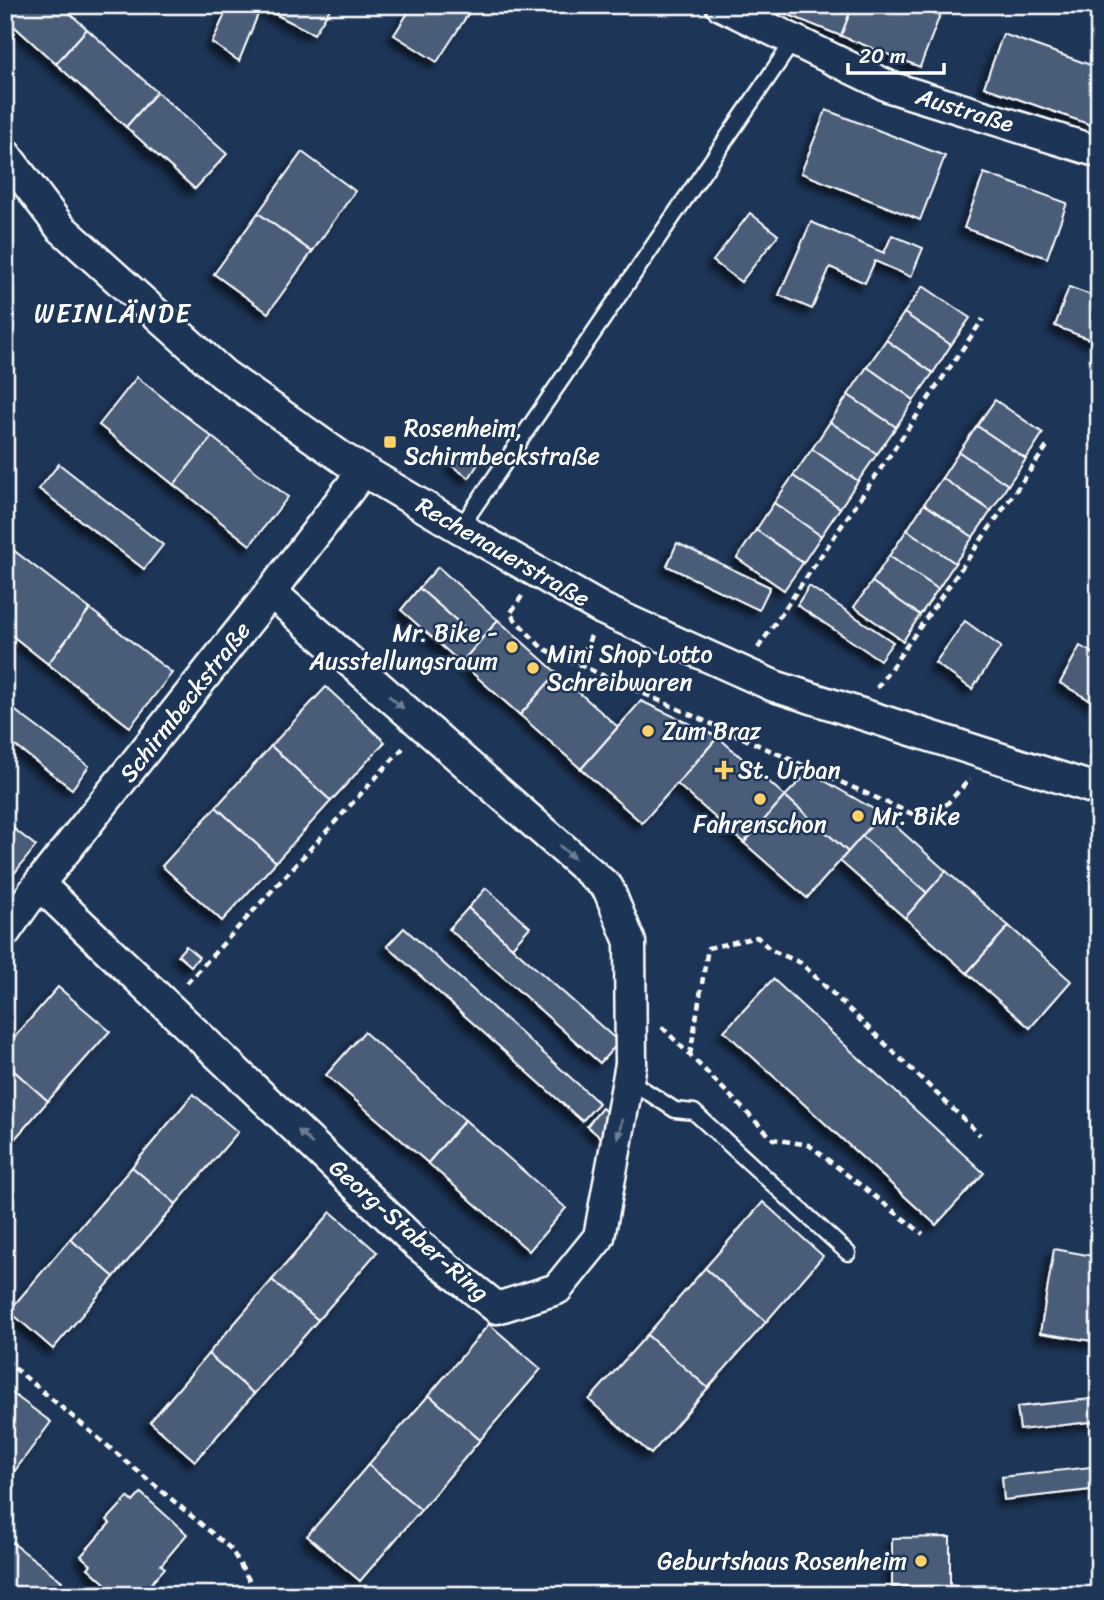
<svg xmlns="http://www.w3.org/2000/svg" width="1104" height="1600" viewBox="0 0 1104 1600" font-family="Sriracha,sans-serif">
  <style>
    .building { fill: #4a5d79; stroke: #fff; stroke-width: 2; filter: url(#shadow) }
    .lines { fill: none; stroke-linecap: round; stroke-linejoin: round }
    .lane-casing { stroke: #fff; stroke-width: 19 }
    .street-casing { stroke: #fff; stroke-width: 35 }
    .path { stroke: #fff; stroke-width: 4.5; stroke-dasharray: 7 5; stroke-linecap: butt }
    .lane { stroke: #1d3557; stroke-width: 14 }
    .street { stroke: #1d3557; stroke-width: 30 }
    .oneway { fill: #6c7c92 }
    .poi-dot { fill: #ffd166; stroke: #1d3557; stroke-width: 2.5 }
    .labels { text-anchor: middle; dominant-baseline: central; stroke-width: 5; stroke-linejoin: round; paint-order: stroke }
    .street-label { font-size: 24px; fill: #fff; stroke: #1d3557 }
    .poi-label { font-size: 24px; fill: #fff; stroke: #1d3557; text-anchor: start }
    .neighbourhood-label { font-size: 26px; letter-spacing: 2px; fill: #fff; stroke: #1d3557 }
  </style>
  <defs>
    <filter id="shadow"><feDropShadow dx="-6" dy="6" stdDeviation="3.5" flood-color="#0009"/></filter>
  </defs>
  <rect width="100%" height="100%" fill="#1d3557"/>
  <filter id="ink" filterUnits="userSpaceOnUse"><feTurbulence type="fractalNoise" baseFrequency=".0143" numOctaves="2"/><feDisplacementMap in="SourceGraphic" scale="14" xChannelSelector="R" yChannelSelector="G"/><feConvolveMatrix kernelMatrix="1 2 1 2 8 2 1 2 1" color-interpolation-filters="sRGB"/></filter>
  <g filter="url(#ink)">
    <g class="building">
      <polygon points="5,5 61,5 87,29 56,64 5,18"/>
      <polygon points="229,5 324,5 330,9 314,34 261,7 239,61 212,43"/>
      <polygon points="413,5 474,5 437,62 394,35"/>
      <polygon points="764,5 853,5 841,36"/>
      <polygon points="853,5 916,5 940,15 920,67 841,36"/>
      <polygon points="87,29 157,92 126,127 56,64"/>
      <polygon points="1003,34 1099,68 1099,103 1091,125 984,87"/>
      <polygon points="157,92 227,154 195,189 126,127"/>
      <polygon points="826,110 945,156 920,220 801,173"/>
      <polygon points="302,152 355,191 312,252 258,213"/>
      <polygon points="984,173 1067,203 1047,258 964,228"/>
      <polygon points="258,213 312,252 268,313 214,274"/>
      <polygon points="750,213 778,235 741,282 713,261"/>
      <polygon points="811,222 884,253 892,235 923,248 911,277 875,261 865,283 830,267 812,309 779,295"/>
      <polygon points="923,286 970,318 951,345 904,313"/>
      <polygon points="1069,287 1099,298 1099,343 1055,326"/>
      <polygon points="904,313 951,345 933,373 886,340"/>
      <polygon points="886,340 933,373 914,400 867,367"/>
      <polygon points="867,367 914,400 896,427 848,395"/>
      <polygon points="137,377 212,437 174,485 99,425"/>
      <polygon points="848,395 896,427 877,454 830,422"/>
      <polygon points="995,400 1043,433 1026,459 977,426"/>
      <polygon points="830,422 877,454 858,481 812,449"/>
      <polygon points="977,426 1026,459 1008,485 959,452"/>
      <polygon points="212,437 288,497 250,545 174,485"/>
      <polygon points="812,449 858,481 840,508 793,476"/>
      <polygon points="959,452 1008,485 991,511 942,478"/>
      <polygon points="461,453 478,464 469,478 452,466"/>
      <polygon points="59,464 163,545 144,569 39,489"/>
      <polygon points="793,476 840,508 821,536 774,503"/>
      <polygon points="942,478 991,511 973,537 924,504"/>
      <polygon points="774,503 821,536 803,563 756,530"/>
      <polygon points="924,504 973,537 955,563 907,530"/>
      <polygon points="756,530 803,563 784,590 737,558"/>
      <polygon points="907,530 955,563 938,589 889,556"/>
      <polygon points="677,543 770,587 759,610 667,566"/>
      <polygon points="8,546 90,609 48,664 5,630 5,549"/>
      <polygon points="889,556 938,589 920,615 872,582"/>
      <polygon points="438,567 498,620 480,641 419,588"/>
      <polygon points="872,582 920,615 903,641 854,607"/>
      <polygon points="809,586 893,642 880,660 797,605"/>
      <polygon points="419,588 480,641 461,663 401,610"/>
      <polygon points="90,609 172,673 130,727 48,664"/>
      <polygon points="498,620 557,673 520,715 461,663"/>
      <polygon points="965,621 1001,647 972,689 935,663"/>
      <polygon points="1080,646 1099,657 1099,695 1095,703 1060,683"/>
      <polygon points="557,673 618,727 581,769 520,715"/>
      <polygon points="326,687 385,742 331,801 271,746"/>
      <polygon points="641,701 718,737 642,823 581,769"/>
      <polygon points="5,703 89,766 72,789 5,738"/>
      <polygon points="718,737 785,796 744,843 677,784"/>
      <polygon points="271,746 331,801 276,862 216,807"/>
      <polygon points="809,772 882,814 848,852 785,796"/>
      <polygon points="785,796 848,852 807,898 744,843"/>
      <polygon points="216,807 276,862 222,921 162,866"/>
      <polygon points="882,814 946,871 927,893 862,836"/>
      <polygon points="5,822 36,846 5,885"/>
      <polygon points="862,836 927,893 905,918 840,861"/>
      <polygon points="946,871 1009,926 967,973 905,918"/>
      <polygon points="486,888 530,927 512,947 468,908"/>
      <polygon points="468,908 619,1042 600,1063 449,929"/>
      <polygon points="1009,926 1071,981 1030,1028 967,973"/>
      <polygon points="404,928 599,1103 582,1121 387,946"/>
      <polygon points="186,946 199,957 191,966 178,955"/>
      <polygon points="773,979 984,1173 936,1225 724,1031"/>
      <polygon points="58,987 110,1031 48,1101 5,1063 5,1048"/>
      <polygon points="364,1032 465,1120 428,1163 326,1075"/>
      <polygon points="5,1063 48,1101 5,1150"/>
      <polygon points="193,1094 238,1132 176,1204 132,1167"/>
      <polygon points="602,1108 616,1120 601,1138 587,1126"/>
      <polygon points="465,1120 566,1208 529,1251 428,1163"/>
      <polygon points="132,1167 176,1204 114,1277 70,1239"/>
      <polygon points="763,1202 823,1256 766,1322 705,1268"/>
      <polygon points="331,1212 377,1252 318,1320 272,1280"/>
      <polygon points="70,1239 114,1277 53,1349 9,1311"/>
      <polygon points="1054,1249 1099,1257 1099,1342 1040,1333"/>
      <polygon points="705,1268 766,1322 708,1388 647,1335"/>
      <polygon points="272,1280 318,1320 254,1394 208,1354"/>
      <polygon points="489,1324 541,1369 480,1440 429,1395"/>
      <polygon points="647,1335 708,1388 651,1454 589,1400"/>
      <polygon points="208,1354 254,1394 195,1461 150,1422"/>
      <polygon points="5,1388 51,1422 5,1484"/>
      <polygon points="429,1395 480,1440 421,1510 368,1465"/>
      <polygon points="1099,1398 1099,1421 1020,1430 1017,1407"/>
      <polygon points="368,1465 421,1510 360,1581 307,1536"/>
      <polygon points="1099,1466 1099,1489 1004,1500 1002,1477"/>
      <polygon points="141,1493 187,1534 161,1565 165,1568 141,1595 118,1595 88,1568 91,1565 81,1556 110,1523 107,1520 128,1497 133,1502"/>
      <polygon points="5,1537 62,1581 52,1595 5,1595"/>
      <polygon points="950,1537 950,1586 1004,1585 1004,1595 936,1595 936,1586 892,1587 892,1538"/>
    </g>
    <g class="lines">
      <defs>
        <g id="lane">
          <polyline points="460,528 794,40"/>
          <polyline points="629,1080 675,1110 694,1112 848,1253"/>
        </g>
        <g id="street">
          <polyline points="721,5 890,87 1099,152"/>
          <polyline points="5,154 60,227 223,374 344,459 460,528 602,609 774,686 1099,790"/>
          <polyline points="39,884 416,1243 497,1308 557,1289 599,1237 631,1064 630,942 608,888 271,592"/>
          <polyline points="5,932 39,884 271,592 363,471"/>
        </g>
      </defs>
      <use href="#lane" class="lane-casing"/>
      <use href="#street" class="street-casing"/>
      <g class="path">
        <polyline points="522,596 510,614 542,648 930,822 970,779"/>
        <polyline points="758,648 983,319"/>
        <polyline points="579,664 591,636"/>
        <polyline points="877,688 1048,445"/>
        <polyline points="187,983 404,747"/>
        <polyline points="662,1027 773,1139 809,1145 923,1234"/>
        <polyline points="690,1055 708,948 757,937 771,950 801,963 980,1135"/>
        <polyline points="5,1360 231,1549 252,1585"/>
      </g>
      <use href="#lane" class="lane"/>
      <use href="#street" class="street"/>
    </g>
    <defs><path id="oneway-solid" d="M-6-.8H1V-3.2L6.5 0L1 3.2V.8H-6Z" transform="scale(1.75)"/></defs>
    <g class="oneway">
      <use href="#oneway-solid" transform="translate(396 702) rotate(41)"/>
      <use href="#oneway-solid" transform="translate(567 852) rotate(41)"/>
      <use href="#oneway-solid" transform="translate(620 1129) rotate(101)"/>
      <use href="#oneway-solid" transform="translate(305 1137) rotate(-136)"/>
    </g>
  </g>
  <g class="poi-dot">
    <rect x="383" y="435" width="14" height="14" rx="3.5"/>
    <circle cx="512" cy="647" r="7"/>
    <circle cx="533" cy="668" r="7"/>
    <circle cx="648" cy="731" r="7"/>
    <path d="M720.5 759.5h7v7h7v7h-7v7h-7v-7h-7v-7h7z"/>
    <circle cx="760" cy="799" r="7"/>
    <circle cx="858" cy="816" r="7"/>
    <circle cx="921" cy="1561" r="7"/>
  </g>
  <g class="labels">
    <g class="street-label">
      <text transform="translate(965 110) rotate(17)">Austraße</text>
      <text transform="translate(503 552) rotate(30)">Rechenauerstraße</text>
      <text transform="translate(185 702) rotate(-52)">Schirmbeckstraße</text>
      <text transform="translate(409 1230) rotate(41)">Georg-Staber-Ring</text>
    </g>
    <g class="poi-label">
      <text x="404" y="428">Rosenheim,<tspan x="404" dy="28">Schirmbeckstraße</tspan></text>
      <text x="498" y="633" text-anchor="end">Mr. Bike -<tspan x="498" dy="28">Ausstellungsraum</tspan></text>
      <text x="547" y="654">Mini Shop Lotto<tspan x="547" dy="28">Schreibwaren</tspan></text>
      <text x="662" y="731">Zum Braz</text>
      <text x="738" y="770">St. Urban</text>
      <text x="872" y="816">Mr. Bike</text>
      <text x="760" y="824" text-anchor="middle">Fahrenschon</text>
      <text x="907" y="1561" text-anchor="end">Geburtshaus Rosenheim</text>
    </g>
    <g class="neighbourhood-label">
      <text x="113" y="313">WEINLÄNDE</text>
    </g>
  </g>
  <rect width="1104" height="1600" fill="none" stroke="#1d3557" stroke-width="28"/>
  <rect x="14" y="14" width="1076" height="1572" fill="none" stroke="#fff" stroke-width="2.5" filter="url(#ink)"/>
  <path d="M848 63v10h96v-10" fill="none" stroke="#ffffff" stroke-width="3.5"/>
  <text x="859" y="63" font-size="21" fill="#ffffff" stroke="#1d3557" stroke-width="5" paint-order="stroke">20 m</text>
</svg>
